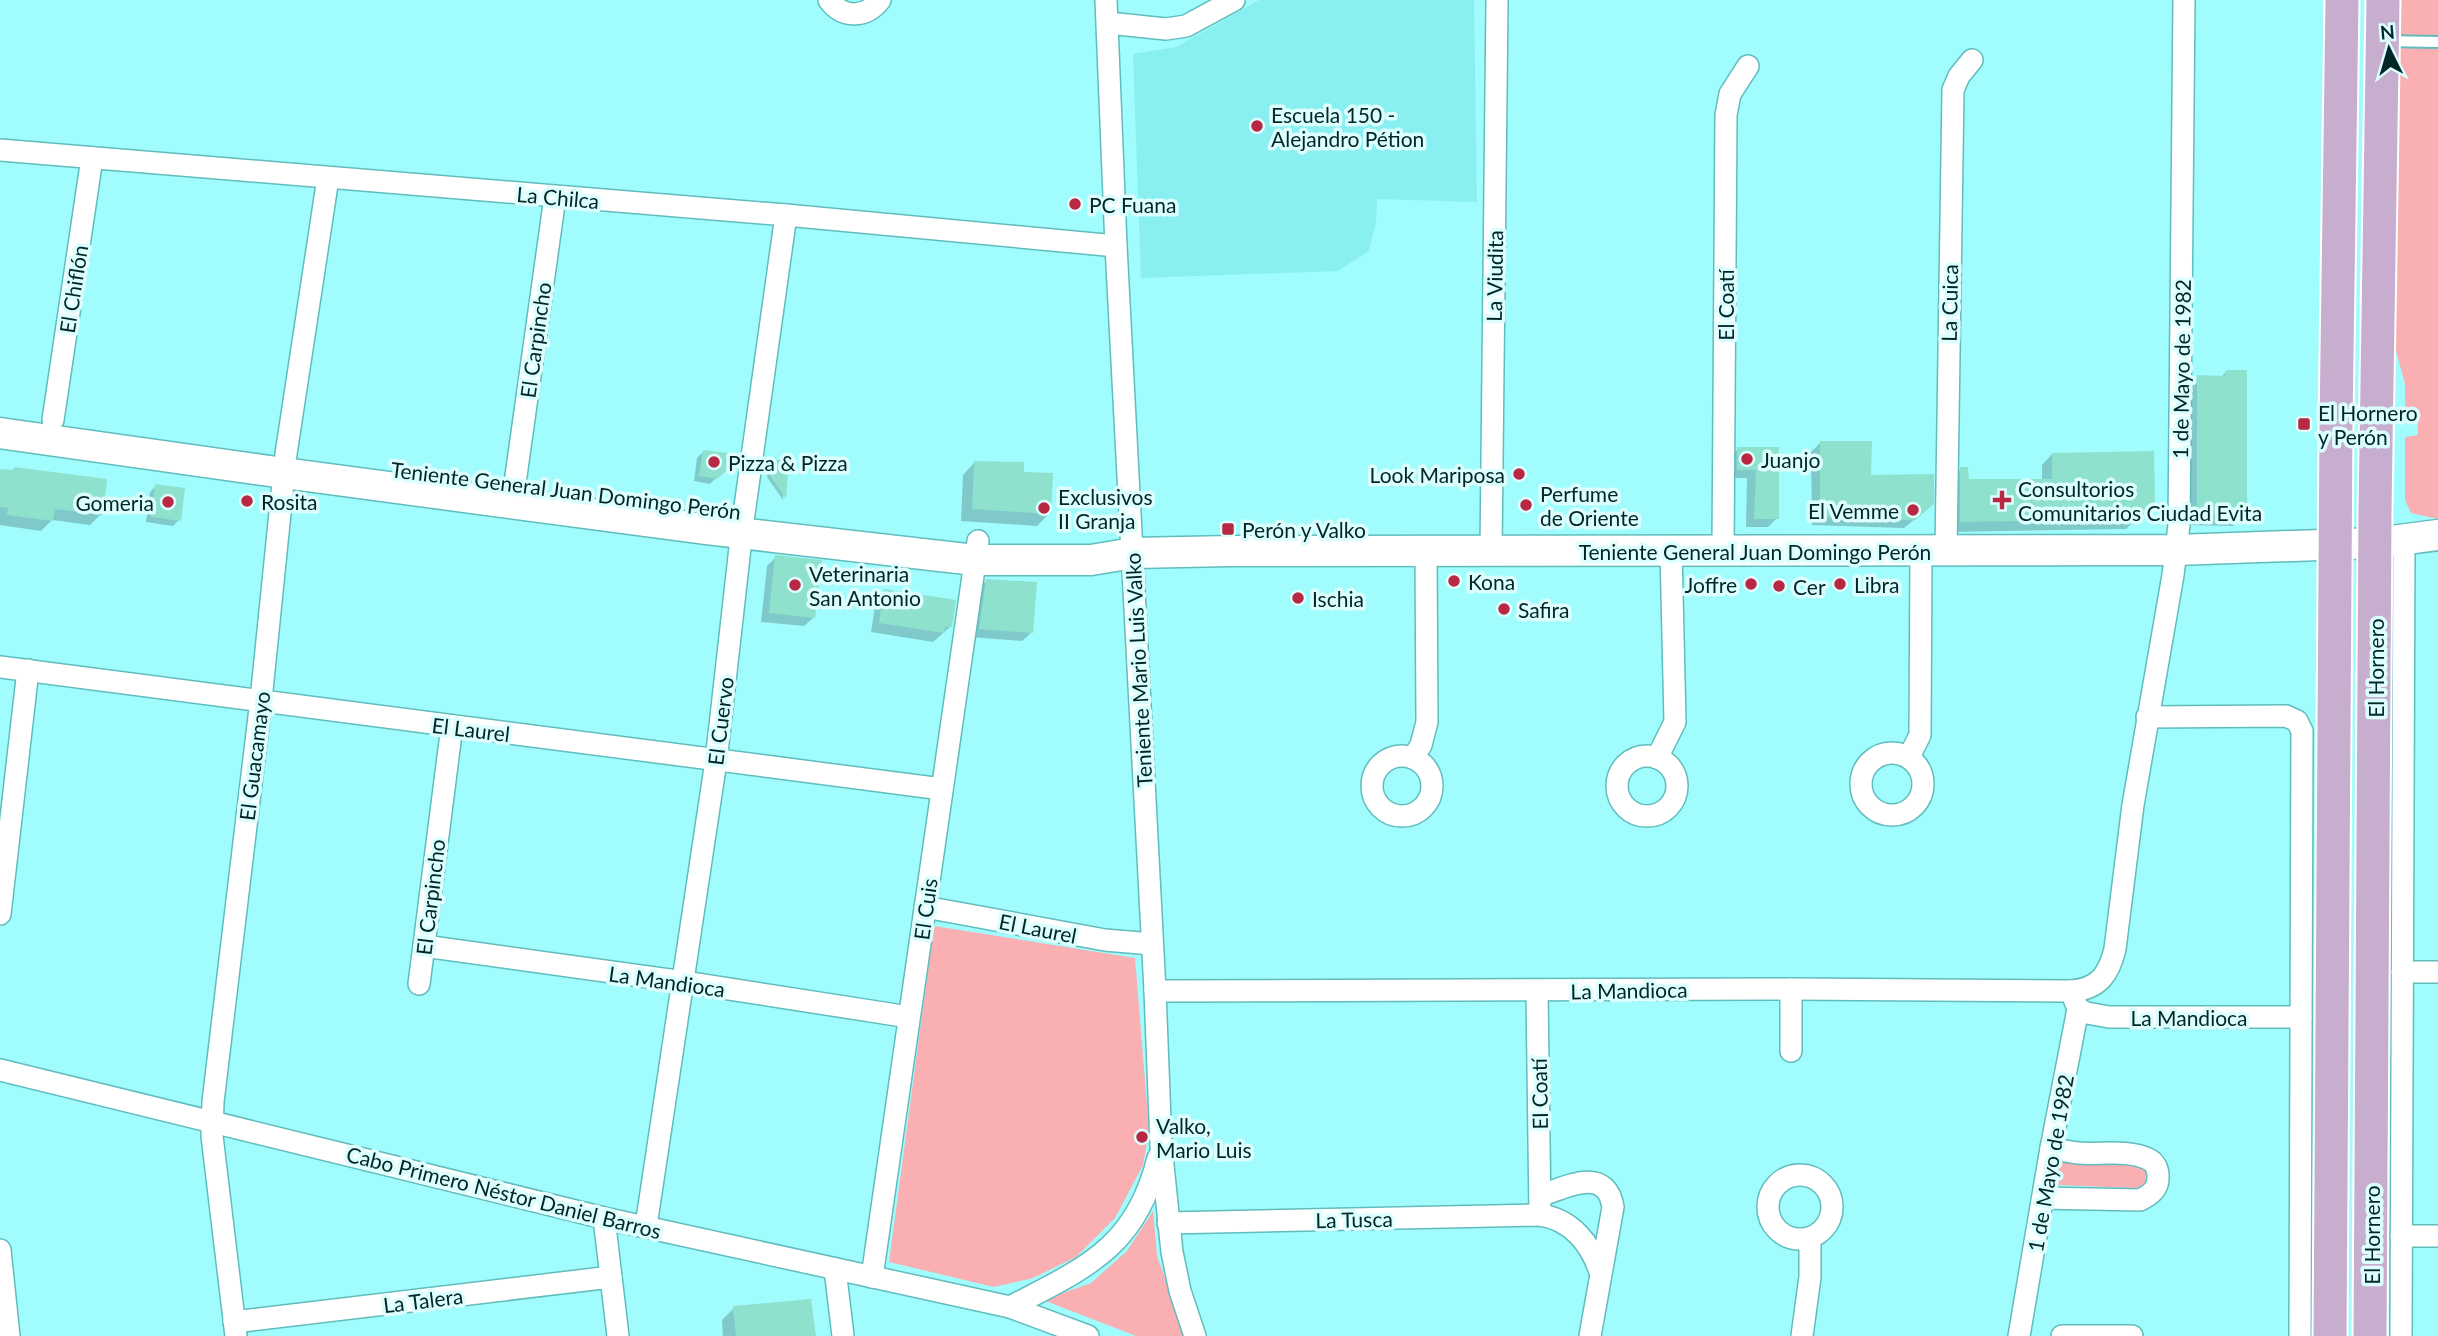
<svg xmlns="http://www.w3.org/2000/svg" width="2438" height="1336" viewBox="0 0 2438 1336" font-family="Lato,sans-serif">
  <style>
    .built { fill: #89eff1 }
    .green { fill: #faafb2 }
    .shadow { fill: #0003 }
    .building { fill: #8ee1cd }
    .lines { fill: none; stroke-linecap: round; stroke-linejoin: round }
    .lane-casing { stroke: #61bcbd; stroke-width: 14 }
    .street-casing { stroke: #61bcbd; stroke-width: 24 }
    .secondary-casing { stroke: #61bcbd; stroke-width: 33 }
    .primary-casing { stroke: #fff; stroke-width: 37 }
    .lane { stroke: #fff; stroke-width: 10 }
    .street { stroke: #fff; stroke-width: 21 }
    .secondary { stroke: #fff; stroke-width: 30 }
    .primary { stroke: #c7aecf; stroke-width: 33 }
    .poi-dot { fill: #b92842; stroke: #ddfeff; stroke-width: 2.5 }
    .labels { text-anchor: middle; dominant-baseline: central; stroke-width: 7; stroke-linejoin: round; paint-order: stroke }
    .poi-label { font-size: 21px; fill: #002627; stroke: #ddfeff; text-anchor: start }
    .street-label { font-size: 21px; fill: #002627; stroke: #ddfeff }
  </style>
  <rect width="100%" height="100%" fill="#a1fcfd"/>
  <polygon class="built" points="1259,0 1474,0 1477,202 1377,199 1376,223 1369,251 1338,271 1141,278 1133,54 1176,47"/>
  <g class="green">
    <polygon points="2400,0 2438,0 2438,519 2411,513 2405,500 2405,437 2418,435 2418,415 2405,415 2405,384 2394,344"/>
    <polygon points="934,926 1135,958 1149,1131 1143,1165 1115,1218 1076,1257 1033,1278 994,1287 889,1262"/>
    <polygon points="2058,1160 2119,1160 2147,1168 2148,1179 2143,1187 2133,1188 2058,1185"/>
    <polygon points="1153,1211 1157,1256 1186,1336 1136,1336 1043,1300 1091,1283 1127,1251"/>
  </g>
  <g class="shadow">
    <polygon points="2226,372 2245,513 2233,526 2185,525 2186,389 2198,377 2221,377"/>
    <polygon points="1820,443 1922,513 1904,528 1812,525 1811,452"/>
    <polygon points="1778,448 1777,518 1768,527 1746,527 1747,478 1728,478 1728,458 1738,449"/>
    <polygon points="703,452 724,470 710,484 694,481 697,458"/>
    <polygon points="2052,454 2137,518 2126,529 1950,532 1951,480 1961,469 1967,481 2042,480 2042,465"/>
    <polygon points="771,461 787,462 783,500 767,477 769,463"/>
    <polygon points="975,462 1022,474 1050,513 1037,526 961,521 963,475"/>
    <polygon points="0,470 101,514 90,525 52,520 41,531 0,525"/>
    <polygon points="156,486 179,520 173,526 146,522 150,492"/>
    <polygon points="776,557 814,617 804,626 761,622 767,566"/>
    <polygon points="986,581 1032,632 1022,641 970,637 977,590"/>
    <polygon points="885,591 951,626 933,642 871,632 876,600"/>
    <polygon points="734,1308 814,1336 723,1336 722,1320"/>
  </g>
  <g class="building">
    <polygon points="2226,370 2247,370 2247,514 2197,514 2197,375 2225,376"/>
    <polygon points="1820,441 1872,441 1871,475 1934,474 1934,504 1915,520 1820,517"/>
    <polygon points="1737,447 1779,447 1779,519 1754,519 1756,470 1737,470"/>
    <polygon points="703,450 728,453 726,471 717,479 699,476"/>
    <polygon points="2154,451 2155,502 2138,519 1960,522 1960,467 1968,467 1969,479 2052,479 2052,453"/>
    <polygon points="770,459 789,461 786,499 769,474"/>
    <polygon points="974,461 1024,462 1024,472 1053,473 1051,514 972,509"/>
    <polygon points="14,467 107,479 103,515 55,509 53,521 7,515 8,508 0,507 0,469 13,470"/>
    <polygon points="155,484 185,488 181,521 151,517"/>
    <polygon points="775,555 822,560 815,618 769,613"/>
    <polygon points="986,579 1037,582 1033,633 979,629"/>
    <polygon points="884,589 956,600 952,627 945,627 944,633 879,623"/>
    <polygon points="811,1299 816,1336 736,1336 733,1306"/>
  </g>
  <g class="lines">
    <defs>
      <polyline id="lane" points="2385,41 2438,42"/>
      <g id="street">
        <path d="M829,0c14,19 37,18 51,0"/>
        <polyline points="1106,0 1116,246 1155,991 1161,1146 1172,1252 1180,1291 1195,1336"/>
        <polyline points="1108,23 1166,29 1186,26 1234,0"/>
        <polyline points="0,150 786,215 1116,246"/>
        <polyline points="53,420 92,158"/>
        <polyline points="515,483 555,197"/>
        <polyline points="1723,550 1726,115 1730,94 1748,66"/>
        <polyline points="1946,551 1953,90 1959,76 1972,60"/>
        <polyline points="1491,552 1497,0"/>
        <polyline points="0,667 942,789"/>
        <polyline points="2147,717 2286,716 2297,721 2302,731 2300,1336"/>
        <circle cx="1892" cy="784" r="31"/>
        <circle cx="1402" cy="786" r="30"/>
        <circle cx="1647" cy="786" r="30"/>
        <polyline points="1909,757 1920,735 1921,551"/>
        <polyline points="1413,758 1421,745 1427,722 1426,552"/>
        <polyline points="1657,758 1675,722 1671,551"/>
        <polyline points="925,907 1105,940 1152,944"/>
        <polyline points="0,914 28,670"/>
        <polyline points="424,946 684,982 909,1017"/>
        <polyline points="2402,972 2438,972"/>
        <polyline points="419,984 452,726"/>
        <polyline points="1791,989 1791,1051"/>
        <path d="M1155,991l636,-2 280,2c28,-2 38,-17 44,-42l18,-144 40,-230 6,-50 5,-525"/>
        <polyline points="1537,991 1540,1215"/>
        <polyline points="2078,1009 2087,1013 2109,1017 2301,1017"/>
        <polyline points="0,1070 604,1218 1010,1307 1088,1336"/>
        <circle cx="1800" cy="1207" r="32"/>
        <path d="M1540,1196c26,-9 66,-31 73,11l-23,129"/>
        <path d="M2043,1198l97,2c10,-5 19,-11 18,-24 0,-7 -3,-14 -10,-17 -20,-10 -49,-4 -70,-6 -9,-1 -18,-3 -27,-5"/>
        <polyline points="604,1218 618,1336"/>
        <path d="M1168,1223l372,-8c31,4 51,29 60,57"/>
        <polyline points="646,1226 716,761 743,521 786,215"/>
        <polyline points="2401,1236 2438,1236"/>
        <polyline points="0,1250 9,1336"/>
        <polyline points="835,1269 843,1336"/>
        <polyline points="872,1277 978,541"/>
        <path d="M1010,1307c75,-39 126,-59 148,-149"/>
        <polyline points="234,1322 611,1277"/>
        <polyline points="236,1336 212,1136 213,1102 261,700 286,454 328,178"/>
        <polyline points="1802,1336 1810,1277 1810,1238"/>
        <polyline points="2019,1336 2051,1148 2078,1009 2071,991"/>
        <polyline points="2062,1336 2132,1336"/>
        <polyline points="2401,1336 2404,540"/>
      </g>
      <polyline id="secondary" points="0,433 284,473 705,529 975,560 1091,560 1133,553 1230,551 2176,550 2376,543 2438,535"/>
      <g id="primary">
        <polyline points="2330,1336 2336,425 2342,0"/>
        <polyline points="2370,1336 2375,511 2383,0"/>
      </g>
    </defs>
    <use href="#lane" class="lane-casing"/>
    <use href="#street" class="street-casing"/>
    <use href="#secondary" class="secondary-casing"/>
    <use href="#primary" class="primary-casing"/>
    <use href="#lane" class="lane"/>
    <use href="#street" class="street"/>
    <use href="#secondary" class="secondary"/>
    <use href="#primary" class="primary"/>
  </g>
  <g class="poi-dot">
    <circle cx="1257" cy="126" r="7"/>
    <circle cx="1075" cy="204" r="7"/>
    <rect x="2297" y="417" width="14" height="14" rx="3.5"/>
    <circle cx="1747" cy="459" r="7"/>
    <circle cx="714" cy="462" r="7"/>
    <circle cx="1519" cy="474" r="7"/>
    <path d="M1998.5 489.5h7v7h7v7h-7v7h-7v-7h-7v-7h7z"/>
    <circle cx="247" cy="501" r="7"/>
    <circle cx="168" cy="502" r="7"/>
    <circle cx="1526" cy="505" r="7"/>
    <circle cx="1044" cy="508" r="7"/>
    <circle cx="1913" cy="510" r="7"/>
    <rect x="1221" y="522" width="14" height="14" rx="3.5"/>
    <circle cx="1454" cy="581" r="7"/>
    <circle cx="1751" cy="584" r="7"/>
    <circle cx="1840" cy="584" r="7"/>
    <circle cx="795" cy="585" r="7"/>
    <circle cx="1779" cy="586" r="7"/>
    <circle cx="1298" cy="598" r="7"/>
    <circle cx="1504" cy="609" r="7"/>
    <circle cx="1142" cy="1137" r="7"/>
  </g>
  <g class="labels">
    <g class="poi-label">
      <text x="1271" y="114">Escuela 150 -<tspan x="1271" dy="24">Alejandro Pétion</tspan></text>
      <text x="1089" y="204">PC Fuana</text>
      <text x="2318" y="412">El Hornero<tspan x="2318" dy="24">y Perón</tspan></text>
      <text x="1761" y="459">Juanjo</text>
      <text x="728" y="462">Pizza &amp; Pizza</text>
      <text x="1505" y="474" text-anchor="end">Look Mariposa</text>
      <text x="2018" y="488">Consultorios<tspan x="2018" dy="24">Comunitarios Ciudad Evita</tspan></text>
      <text x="1540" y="493">Perfume<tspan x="1540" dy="24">de Oriente</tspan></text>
      <text x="1058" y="496">Exclusivos<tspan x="1058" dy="24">II Granja</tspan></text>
      <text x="261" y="501">Rosita</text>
      <text x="154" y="502" text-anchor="end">Gomeria</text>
      <text x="1899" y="510" text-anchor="end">El Vemme</text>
      <text x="1242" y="529">Perón y Valko</text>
      <text x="809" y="573">Veterinaria<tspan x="809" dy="24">San Antonio</tspan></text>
      <text x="1468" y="581">Kona</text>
      <text x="1737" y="584" text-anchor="end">Joffre</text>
      <text x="1854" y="584">Libra</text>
      <text x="1793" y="586">Cer</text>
      <text x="1312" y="598">Ischia</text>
      <text x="1518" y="609">Safira</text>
      <text x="1156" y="1125">Valko,<tspan x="1156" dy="24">Mario Luis</tspan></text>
    </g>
    <g class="street-label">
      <text transform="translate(558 197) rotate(5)">La Chilca</text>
      <text transform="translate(1494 276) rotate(-89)">La Viudita</text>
      <text transform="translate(73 289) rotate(-81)">El Chiflón</text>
      <text transform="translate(1949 303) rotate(-89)">La Cuica</text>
      <text transform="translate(1725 305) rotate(-90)">El Coatí</text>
      <text transform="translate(535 340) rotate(-82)">El Carpincho</text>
      <text transform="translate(2181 369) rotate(-89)">1 de Mayo de 1982</text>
      <text transform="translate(566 490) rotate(7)">Teniente General Juan Domingo Perón</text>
      <text x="1755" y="551">Teniente General Juan Domingo Perón</text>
      <text transform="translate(2375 668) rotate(-90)">El Hornero</text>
      <text transform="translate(1138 670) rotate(-93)">Teniente Mario Luis Valko</text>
      <text transform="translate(720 721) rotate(-83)">El Cuervo</text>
      <text transform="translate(471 729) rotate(7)">El Laurel</text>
      <text transform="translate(254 756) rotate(-83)">El Guacamayo</text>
      <text transform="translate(430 897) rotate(-83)">El Carpincho</text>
      <text transform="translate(925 909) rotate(-82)">El Cuis</text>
      <text transform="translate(1038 928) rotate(11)">El Laurel</text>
      <text transform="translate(667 981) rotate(8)">La Mandioca</text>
      <text transform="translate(1629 990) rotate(-1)">La Mandioca</text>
      <text x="2189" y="1017">La Mandioca</text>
      <text transform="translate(1539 1094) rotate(-91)">El Coatí</text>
      <text transform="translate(2050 1163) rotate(-80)">1 de Mayo de 1982</text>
      <text transform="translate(504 1192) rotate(14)">Cabo Primero Néstor Daniel Barros</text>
      <text transform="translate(1354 1219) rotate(-1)">La Tusca</text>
      <text transform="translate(2371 1235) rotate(-90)">El Hornero</text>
      <text transform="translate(423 1300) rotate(-7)">La Talera</text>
    </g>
  </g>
  <g transform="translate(2389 49) rotate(355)" stroke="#ddfeff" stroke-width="5" paint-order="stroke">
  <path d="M0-5L12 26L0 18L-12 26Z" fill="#002627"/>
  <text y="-10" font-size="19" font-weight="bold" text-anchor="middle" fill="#002627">N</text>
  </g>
</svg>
